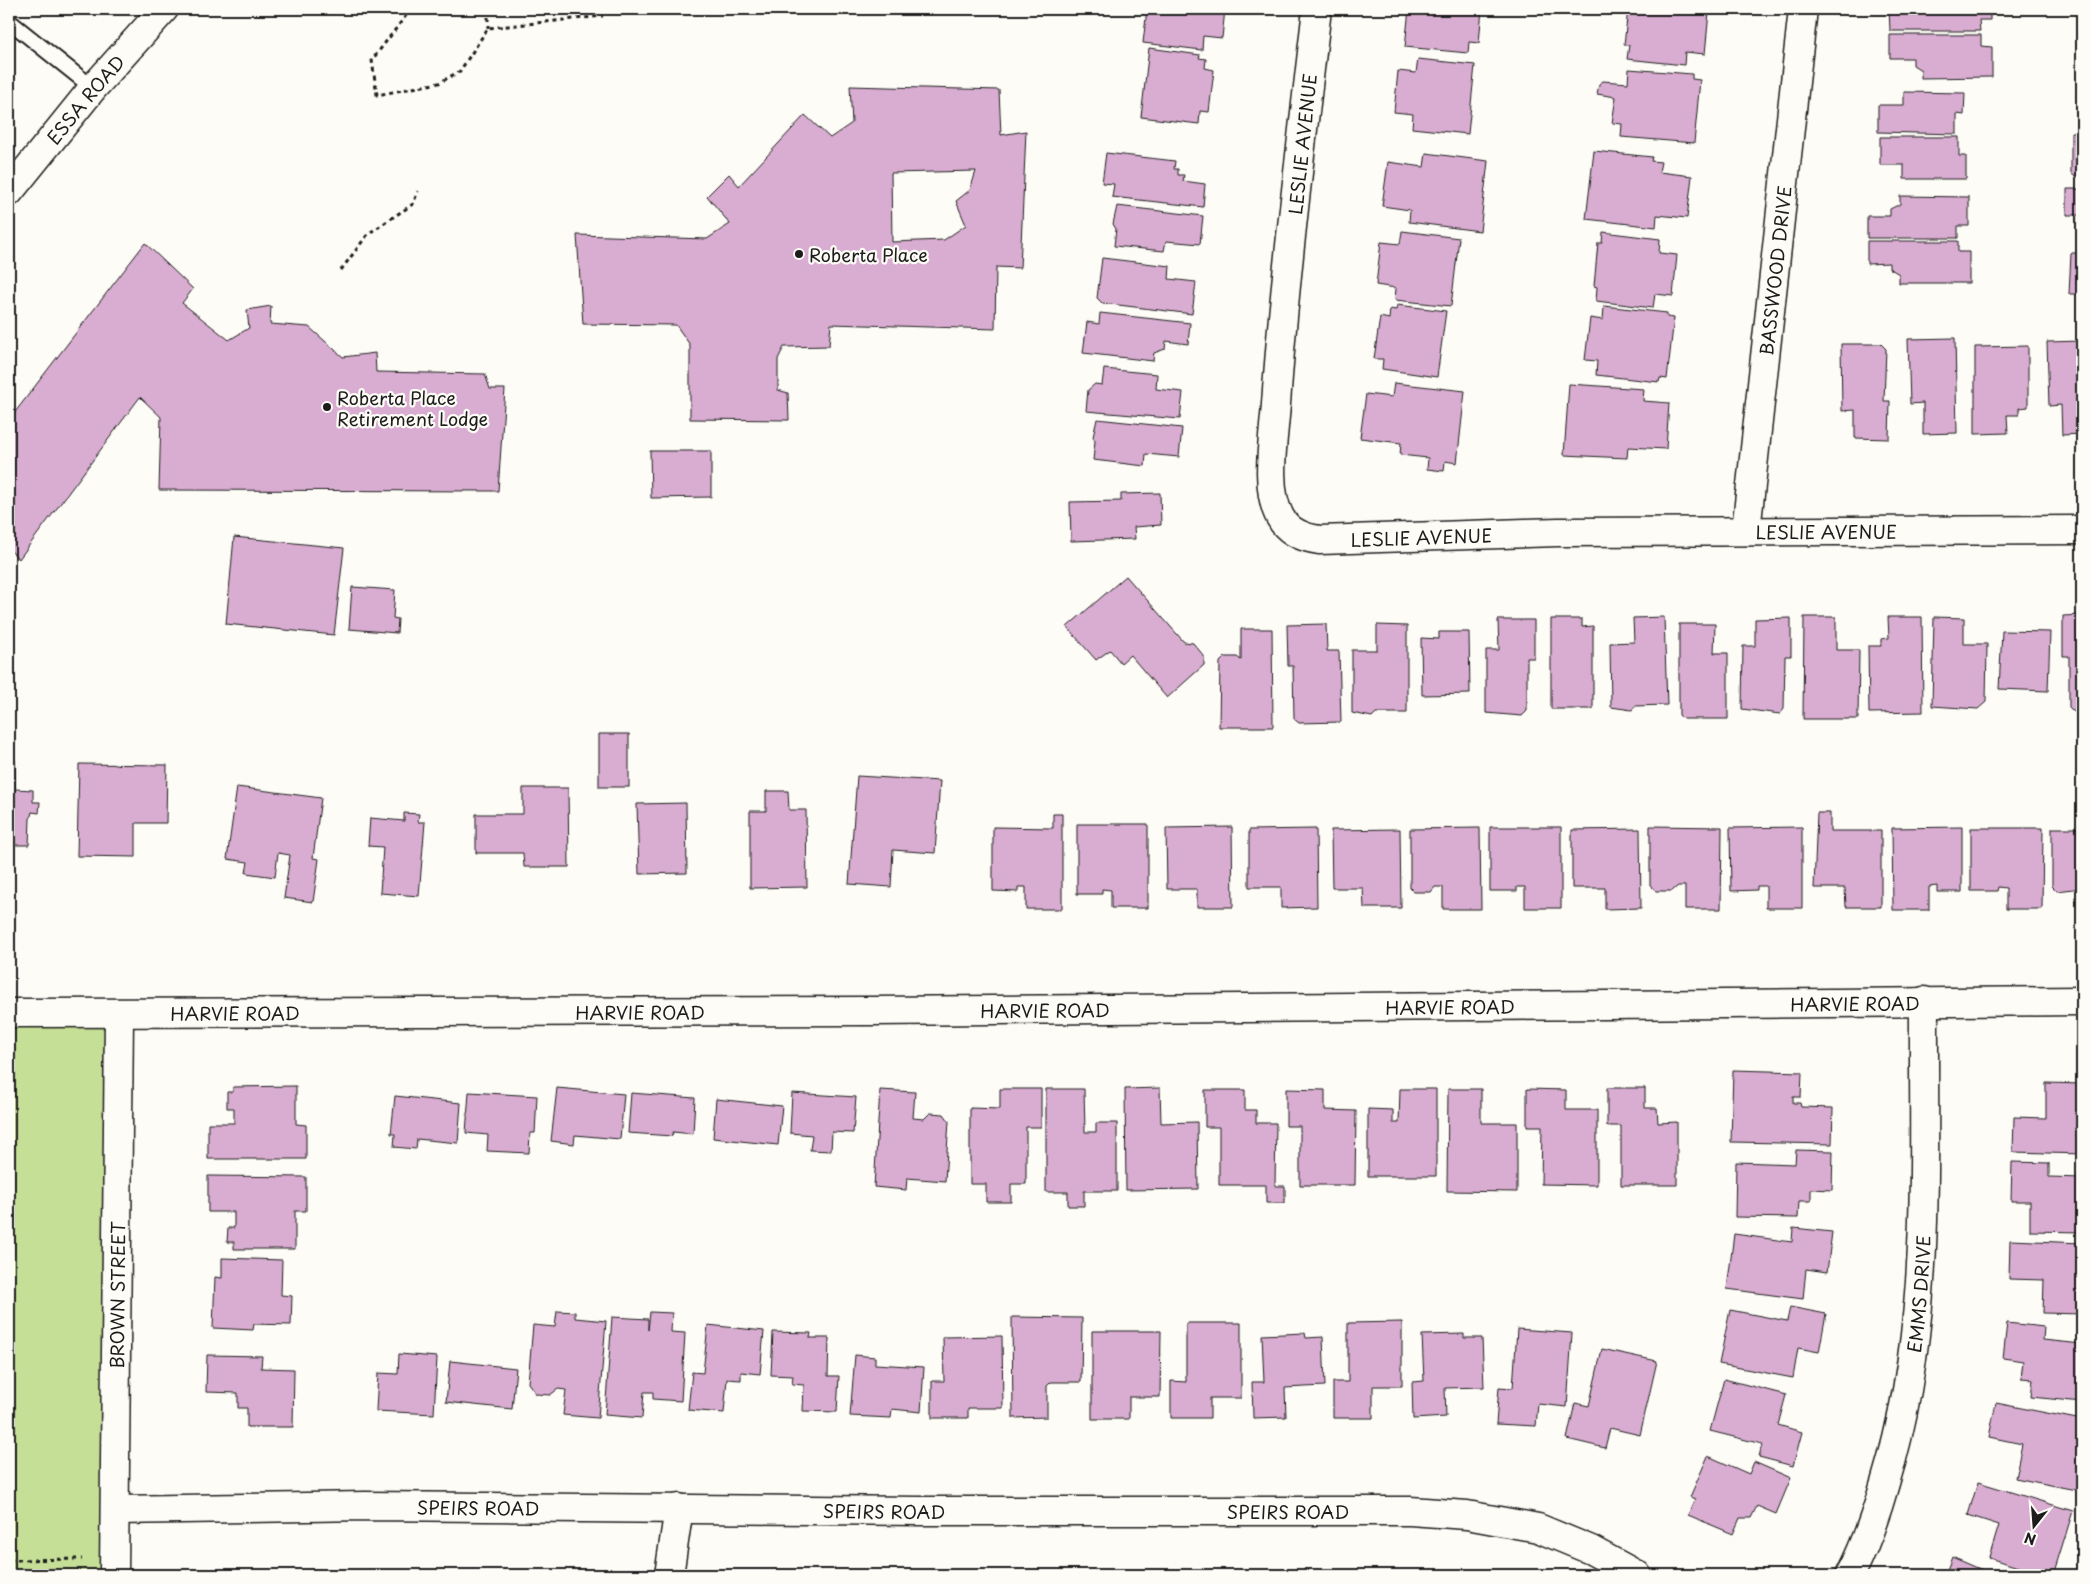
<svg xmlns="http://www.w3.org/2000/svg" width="2091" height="1584" viewBox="0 0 2091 1584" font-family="'Playpen Sans',sans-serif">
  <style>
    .green { fill: #c5df96; stroke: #707e59 }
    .building { fill: #d9add1; stroke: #1c1c1c; fill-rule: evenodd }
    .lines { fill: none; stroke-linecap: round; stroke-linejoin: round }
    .lane-casing { stroke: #1c1c1c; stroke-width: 18 }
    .street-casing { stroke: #1c1c1c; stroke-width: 31 }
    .primary-casing { stroke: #1c1c1c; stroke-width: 31 }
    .path { stroke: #1c1c1c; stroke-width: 3; stroke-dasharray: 4 4; stroke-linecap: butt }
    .lane { stroke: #fdfcf7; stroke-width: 14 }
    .street { stroke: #fdfcf7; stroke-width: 28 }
    .primary { stroke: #fdfcf7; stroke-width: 28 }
    .poi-dot { fill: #1c1c1c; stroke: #fdfcf7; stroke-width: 2 }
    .labels { text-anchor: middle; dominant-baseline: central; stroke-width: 4.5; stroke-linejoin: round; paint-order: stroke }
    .street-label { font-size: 18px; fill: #1c1c1c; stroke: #fdfcf7 }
    .poi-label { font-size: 18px; fill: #1c1c1c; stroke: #fdfcf7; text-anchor: start }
  </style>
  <rect width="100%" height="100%" fill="#fdfcf7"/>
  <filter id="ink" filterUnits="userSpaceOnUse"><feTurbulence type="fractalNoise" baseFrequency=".02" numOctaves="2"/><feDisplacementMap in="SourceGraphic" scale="10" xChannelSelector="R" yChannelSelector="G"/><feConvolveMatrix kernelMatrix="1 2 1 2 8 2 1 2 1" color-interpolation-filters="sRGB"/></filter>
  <g filter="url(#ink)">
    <polygon class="green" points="9,1013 119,1014 114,1575 9,1575"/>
    <g class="building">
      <polygon points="1147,9 1225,9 1222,38 1203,36 1202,50 1143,43"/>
      <polygon points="1409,9 1482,9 1479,43 1469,42 1468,53 1405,47"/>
      <polygon points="1628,9 1692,9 1709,12 1705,54 1685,52 1684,65 1627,59 1629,45 1624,45"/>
      <polygon points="1889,9 1990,9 1990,20 1979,20 1980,31 1890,31"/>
      <polygon points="2081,9 2082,9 2082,42 2077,42"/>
      <polygon points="1890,35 1981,35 1981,46 1992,47 1992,77 1921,78 1921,70 1913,65 1913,58 1890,58"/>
      <polygon points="1149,48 1200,55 1199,58 1206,59 1205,68 1214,70 1209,112 1200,111 1199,124 1141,117"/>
      <polygon points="1418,59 1475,65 1468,134 1412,128 1413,114 1394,112 1398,71 1416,73"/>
      <polygon points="1629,69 1692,74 1692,79 1700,80 1694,143 1621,137 1622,124 1612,123 1616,97 1597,94 1599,84 1603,81 1628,83"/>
      <path d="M850,86l149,4 2,45 25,-4 -6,137 -24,-1 -1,62 -164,-5 -2,22 -45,1 -6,12v31l10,3 1,27 -99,-1v-74l-14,-20 -93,-1 -6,-89 130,4 23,-15 -23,-28 22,-22 10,12 66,-71 25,23 22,-15zM976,171l-6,19 -14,11 10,24 -22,15 -52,2 -1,-69z"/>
      <polygon points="1904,92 1965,93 1964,115 1957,114 1957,134 1878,132 1878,105 1904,105"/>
      <polygon points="2071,132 2082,132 2082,177 2075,177 2071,173"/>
      <polygon points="1880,137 1959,137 1959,156 1966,156 1966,179 1904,179 1904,165 1880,165"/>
      <polygon points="1594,151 1652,157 1651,161 1661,162 1659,172 1692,176 1687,218 1657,215 1656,227 1586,219"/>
      <polygon points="1106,153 1175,161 1174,169 1178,169 1178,175 1184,175 1183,181 1205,184 1203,207 1112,197 1114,184 1102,183"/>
      <polygon points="1426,153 1488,161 1480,231 1409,222 1410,210 1382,206 1388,162 1424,167"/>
      <polygon points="2067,189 2082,189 2082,231 2079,231 2079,215 2067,215"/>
      <polygon points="1900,196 1969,197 1969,226 1958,226 1958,238 1867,238 1867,216 1890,216 1890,209 1900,204"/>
      <polygon points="1117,206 1203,216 1200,244 1166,241 1164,251 1114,246 1116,229 1113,224"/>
      <polygon points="1402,231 1459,238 1451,306 1395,300 1396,288 1376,285 1381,242 1400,244"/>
      <polygon points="1603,232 1660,239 1659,253 1677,255 1673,296 1655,294 1653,308 1596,301 1597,287 1594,286 1598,243 1602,243"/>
      <polygon points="1867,241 1958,241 1958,252 1969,252 1969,283 1899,283 1899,274 1889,268 1889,263 1867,264"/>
      <polygon points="145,243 193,289 182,303 229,340 249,328 247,310 271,306 270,324 309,327 343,357 375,353 376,372 485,374 490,389 505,389 498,491 159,490 161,417 140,397 19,559 9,549 9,420"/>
      <polygon points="2071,253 2082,253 2082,294 2069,294"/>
      <polygon points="1102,258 1170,266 1169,279 1196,282 1192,314 1102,303 1097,298"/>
      <polygon points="1397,305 1446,311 1437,377 1382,369 1383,359 1374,359 1380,317 1389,319 1390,309 1396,310"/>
      <polygon points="1604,306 1667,313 1667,317 1674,318 1667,379 1660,378 1659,382 1596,375 1597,361 1585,360 1590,318 1603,320"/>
      <polygon points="1100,313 1190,323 1188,344 1166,341 1165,349 1154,353 1153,361 1083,353 1087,322 1099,324"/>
      <polygon points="1955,338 1957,433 1923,434 1923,403 1910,404 1908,339"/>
      <polygon points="2082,341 2082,434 2062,435 2061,405 2049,406 2047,342"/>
      <polygon points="1841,344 1881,344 1886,349 1884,401 1890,401 1889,439 1855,438 1855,410 1842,411"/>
      <polygon points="2028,346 2028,407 2019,408 2019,415 2007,415 2008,433 1975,434 1975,347"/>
      <polygon points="1104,369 1157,374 1156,389 1183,392 1180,419 1086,411 1088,390 1095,384 1102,385"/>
      <polygon points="1394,383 1465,391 1457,463 1445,461 1444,471 1427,469 1428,458 1400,455 1401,443 1360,438 1366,394 1392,397"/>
      <polygon points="1569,384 1644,389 1643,401 1669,403 1666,449 1628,447 1627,458 1564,455"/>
      <polygon points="1097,419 1182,428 1179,457 1146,454 1145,466 1093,460 1095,441 1093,437"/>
      <polygon points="650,451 711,451 711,497 651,498"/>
      <polygon points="1160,493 1161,525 1134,527 1135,539 1071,541 1070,502 1121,501 1121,494"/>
      <polygon points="234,537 344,548 334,635 226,624"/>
      <polygon points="1126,576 1184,642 1193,643 1204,656 1204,665 1167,698 1130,655 1121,663 1110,650 1096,660 1067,627"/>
      <polygon points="352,587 395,590 393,618 398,619 397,633 349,629"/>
      <polygon points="2082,615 2082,713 2075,713 2069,707 2069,656 2063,656 2063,616"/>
      <polygon points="1664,617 1667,705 1635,706 1632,710 1611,707 1610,643 1634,642 1633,618"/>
      <polygon points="1804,617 1836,617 1836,650 1859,650 1858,719 1803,719"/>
      <polygon points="1888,617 1922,617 1923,712 1869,713 1868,646 1881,646 1881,639 1889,638"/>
      <polygon points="1934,617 1964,618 1964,644 1987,644 1986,702 1978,709 1932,706"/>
      <polygon points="1791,618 1791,656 1785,656 1784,709 1780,714 1742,709 1743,646 1755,646 1755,619"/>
      <polygon points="1551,619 1582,619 1582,627 1593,626 1593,709 1551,709"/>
      <polygon points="1498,620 1534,620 1534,658 1527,658 1527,711 1522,716 1486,713 1486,650 1499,650"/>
      <polygon points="1326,624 1327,651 1339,651 1341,722 1299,723 1294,719 1293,666 1288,666 1287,625"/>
      <polygon points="1679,624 1715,624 1714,653 1728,653 1728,719 1683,719 1679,715"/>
      <polygon points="1377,625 1407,626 1407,713 1376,713 1372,717 1352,713 1352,650 1377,650"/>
      <polygon points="1241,629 1272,629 1273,727 1219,727 1220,662 1225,657 1237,657 1241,660"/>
      <polygon points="2002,631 2050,632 2048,691 1999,689"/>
      <polygon points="1439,632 1469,632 1470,694 1422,695 1421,638 1439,639"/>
      <rect x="599" y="734" width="30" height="53"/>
      <polygon points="9,760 15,760 15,789 33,790 33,802 40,802 39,813 32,812 30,819 29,845 9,845"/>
      <polygon points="79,764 167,765 166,823 136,823 136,857 77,856"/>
      <polygon points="857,776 940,781 935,853 893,850 891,887 849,884"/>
      <polygon points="237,787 321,798 313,858 319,859 313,902 284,898 290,855 278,853 275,877 246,873 248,862 227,859"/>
      <polygon points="523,788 568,788 569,867 524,867 523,853 476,853 476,814 523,814"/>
      <polygon points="766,791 788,791 789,810 806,810 807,887 750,888 750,811 766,811"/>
      <polygon points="686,803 687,873 639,874 637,804"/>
      <polygon points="404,813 419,814 418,822 425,822 419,896 380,893 383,847 368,846 370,818 404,821"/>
      <polygon points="1817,813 1830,813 1830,831 1881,831 1881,907 1846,907 1845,888 1814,888"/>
      <polygon points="1053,814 1062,814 1062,909 1026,909 1026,887 1018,887 1018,892 993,891 993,827 1053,828"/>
      <polygon points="1077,824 1148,824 1148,908 1111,908 1111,890 1102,889 1102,894 1077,894"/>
      <polygon points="1650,826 1722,827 1721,909 1685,909 1685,886 1678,886 1672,891 1656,891 1650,885"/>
      <polygon points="1232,827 1233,907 1197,907 1197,889 1167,889 1166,828"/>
      <polygon points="1490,827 1561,827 1561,908 1525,908 1525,887 1517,887 1517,891 1490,891"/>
      <polygon points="1802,827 1802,908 1766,908 1766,886 1757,886 1757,890 1731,891 1730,828"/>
      <polygon points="1962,827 1962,892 1937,892 1937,886 1929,887 1929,910 1893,910 1892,828"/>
      <polygon points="1480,828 1481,909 1443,909 1443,887 1435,887 1431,892 1414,892 1410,888 1410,829"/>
      <polygon points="1971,828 2043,828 2042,909 2006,909 2006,888 1998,887 1997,891 1971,891"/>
      <polygon points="2052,828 2082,828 2082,888 2057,891 2052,886"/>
      <polygon points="1316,829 1317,907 1281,908 1281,887 1249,887 1249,830"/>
      <polygon points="1400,829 1401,908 1364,908 1363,888 1332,888 1331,830"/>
      <polygon points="1640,829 1641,908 1605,909 1605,888 1572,888 1572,830"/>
      <polygon points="1733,1070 1802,1072 1801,1097 1793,1097 1793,1103 1800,1103 1801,1107 1833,1108 1832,1144 1731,1142"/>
      <polygon points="2046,1083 2082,1084 2082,1154 2013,1152 2014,1117 2046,1118"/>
      <polygon points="296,1086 296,1124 306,1125 306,1159 208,1159 208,1123 234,1123 234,1108 227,1108 227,1092 233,1092 233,1087"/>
      <polygon points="557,1088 624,1094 620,1139 575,1135 574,1144 551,1141"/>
      <polygon points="1160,1088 1161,1123 1197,1122 1198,1189 1126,1190 1125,1089"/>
      <polygon points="1607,1088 1645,1088 1645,1108 1657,1108 1658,1123 1677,1122 1677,1185 1621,1185 1621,1126 1607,1126"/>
      <polygon points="1000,1089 1041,1089 1041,1127 1026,1127 1026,1184 1011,1184 1011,1202 986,1202 986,1184 970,1184 970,1108 1000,1109"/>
      <polygon points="1046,1089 1084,1089 1085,1132 1096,1132 1096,1123 1117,1123 1117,1191 1084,1191 1084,1206 1068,1206 1068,1192 1046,1192"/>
      <polygon points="1286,1089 1325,1090 1325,1110 1356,1111 1355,1185 1300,1185 1300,1126 1286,1126"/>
      <polygon points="1400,1089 1436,1089 1436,1176 1368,1176 1368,1109 1393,1110 1393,1123 1399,1123"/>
      <polygon points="1448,1089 1481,1089 1481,1123 1517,1123 1517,1192 1447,1191"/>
      <polygon points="1527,1089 1566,1090 1566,1110 1597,1110 1597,1185 1541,1184 1542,1126 1527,1126"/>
      <polygon points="880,1090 915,1092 913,1118 924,1119 930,1113 944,1114 949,1121 945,1181 907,1178 906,1190 874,1187"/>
      <polygon points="1205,1090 1245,1090 1245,1110 1256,1110 1256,1123 1276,1123 1275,1186 1285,1186 1285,1203 1266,1203 1266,1185 1219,1185 1219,1127 1205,1127"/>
      <polygon points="469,1092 537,1096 535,1133 530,1133 529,1153 487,1151 488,1135 466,1133"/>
      <polygon points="631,1093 695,1098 693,1134 673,1132 672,1136 628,1133"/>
      <polygon points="792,1093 856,1097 853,1133 832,1132 831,1151 810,1150 812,1135 790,1133"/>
      <polygon points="395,1096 461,1103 458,1143 417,1139 416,1149 394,1147 395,1134 391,1134"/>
      <polygon points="716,1099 782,1106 778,1145 713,1138"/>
      <polygon points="1796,1150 1833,1151 1832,1190 1811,1189 1811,1201 1799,1201 1798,1218 1735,1217 1736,1162 1795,1164"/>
      <polygon points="2012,1162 2049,1163 2049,1177 2082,1178 2082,1232 2030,1231 2030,1201 2011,1201"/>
      <polygon points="208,1176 306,1177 306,1211 295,1211 295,1249 234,1249 234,1242 227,1242 228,1228 234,1228 234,1212 208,1212"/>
      <polygon points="1793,1228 1832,1232 1827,1272 1806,1269 1803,1299 1727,1289 1734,1234 1792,1242"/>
      <polygon points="2010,1240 2082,1243 2082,1314 2043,1313 2044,1280 2009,1279"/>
      <polygon points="222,1258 282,1260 281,1295 292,1296 291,1325 254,1324 253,1330 213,1328 215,1277 222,1278"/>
      <polygon points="1790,1307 1826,1314 1819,1352 1798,1348 1793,1378 1719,1364 1730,1310 1787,1321"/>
      <polygon points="557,1311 575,1312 575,1318 606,1321 598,1418 563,1415 566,1390 558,1389 550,1395 536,1394 528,1383 533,1325 555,1327"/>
      <polygon points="650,1312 672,1313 671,1332 685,1333 681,1401 653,1399 653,1392 644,1392 642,1418 605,1415 612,1317 648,1319 648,1330"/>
      <polygon points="1012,1317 1082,1318 1081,1382 1051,1382 1047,1386 1047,1417 1013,1418"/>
      <polygon points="1402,1322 1402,1386 1373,1386 1373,1418 1333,1418 1333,1382 1348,1382 1348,1323"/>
      <polygon points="1186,1323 1241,1323 1241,1398 1210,1398 1210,1418 1171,1418 1171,1381 1186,1382"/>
      <polygon points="2007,1323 2044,1327 2043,1340 2082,1344 2082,1402 2031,1397 2033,1379 2021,1378 2023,1361 2003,1358"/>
      <polygon points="708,1325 764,1331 760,1374 741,1372 741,1380 727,1379 724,1413 688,1410 692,1372 703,1373"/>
      <polygon points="1517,1329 1572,1333 1567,1407 1538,1404 1536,1426 1496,1424 1499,1387 1513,1388"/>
      <polygon points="1092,1331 1161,1331 1160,1397 1129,1397 1129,1419 1092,1419"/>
      <polygon points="773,1332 811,1333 810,1338 829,1338 828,1376 839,1376 837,1412 803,1411 804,1385 792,1384 793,1376 771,1375"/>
      <polygon points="1305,1333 1306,1338 1323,1337 1325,1386 1285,1388 1286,1417 1253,1418 1252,1382 1264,1382 1262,1335"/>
      <polygon points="1464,1334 1464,1338 1482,1338 1484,1387 1445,1388 1446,1417 1413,1419 1412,1382 1424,1381 1422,1335"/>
      <polygon points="1002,1336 1003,1408 968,1408 968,1418 932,1418 932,1381 944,1381 943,1337"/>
      <polygon points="1602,1349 1657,1361 1640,1435 1610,1428 1605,1448 1567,1439 1575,1403 1589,1406"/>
      <polygon points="399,1354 437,1357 434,1414 376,1411 378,1373 398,1374"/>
      <polygon points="207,1355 262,1356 261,1368 294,1369 293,1427 247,1427 247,1408 238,1408 238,1393 206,1392"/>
      <polygon points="855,1355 875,1357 875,1364 924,1367 921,1412 892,1409 891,1418 850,1416"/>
      <polygon points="450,1361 516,1368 512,1409 446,1402"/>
      <polygon points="1724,1379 1786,1395 1778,1425 1802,1432 1793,1466 1759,1457 1762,1444 1710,1431"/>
      <polygon points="1996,1403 2082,1420 2081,1491 2015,1478 2022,1444 1989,1437"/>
      <polygon points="1708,1456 1749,1474 1754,1462 1791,1478 1776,1514 1757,1506 1751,1518 1740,1518 1733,1534 1688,1515 1695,1499 1690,1497"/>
      <polygon points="1978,1482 2073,1511 2053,1575 2044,1575 1989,1558 1999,1525 1968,1515"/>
      <polygon points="1952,1557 1987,1572 1985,1575 1945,1575"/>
    </g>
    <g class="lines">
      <defs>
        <polyline id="lane" points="9,21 93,88"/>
        <g id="street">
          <path id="s1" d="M1317,9c-15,131 -32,263 -41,395 -2,32 -12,84 4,113 8,15 24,21 40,23l238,-8 524,-2"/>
          <path id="s2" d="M1746,531l57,-522"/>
          <path id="s3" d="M9,1013l864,-2 1209,-10"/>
          <path id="s4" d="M116,1510l249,-4 556,5h489l57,4 71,13 53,22 46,25"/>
          <path id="s5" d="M114,1575l5,-561"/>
          <polyline points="669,1575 679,1508"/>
          <path id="s6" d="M1850,1575c15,-29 26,-60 35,-92 48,-156 38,-321 39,-482"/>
        </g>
        <g id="primary">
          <path id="s7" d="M9,192l84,-104 71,-79"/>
        </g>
      </defs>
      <use href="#lane" class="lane-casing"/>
      <use href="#street" class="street-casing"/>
      <use href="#primary" class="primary-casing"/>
      <g class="path">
        <polyline points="411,9 372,60 377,95 439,83 460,71 488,28 603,16"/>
        <polyline points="488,9 488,28"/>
        <polyline points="341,270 368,234 413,204 418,191"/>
        <polyline points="9,1560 82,1559"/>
      </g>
      <use href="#lane" class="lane"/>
      <use href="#street" class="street"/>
      <use href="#primary" class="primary"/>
    </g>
  </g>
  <g class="poi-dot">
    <circle cx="799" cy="254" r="5"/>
    <circle cx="327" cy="407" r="5"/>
  </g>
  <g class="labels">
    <g class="street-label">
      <text stroke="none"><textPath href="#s7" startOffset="120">ESSA ROAD</textPath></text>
      <text transform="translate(1302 144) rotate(-84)">LESLIE AVENUE</text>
      <text stroke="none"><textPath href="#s2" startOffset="262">BASSWOOD DRIVE</textPath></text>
      <text stroke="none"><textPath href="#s1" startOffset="1066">LESLIE AVENUE</textPath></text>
      <text stroke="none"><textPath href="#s1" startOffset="661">LESLIE AVENUE</textPath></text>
      <text stroke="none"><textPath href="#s3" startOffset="1846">HARVIE ROAD</textPath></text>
      <text stroke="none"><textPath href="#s3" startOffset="1441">HARVIE ROAD</textPath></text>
      <text stroke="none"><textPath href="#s3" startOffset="1036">HARVIE ROAD</textPath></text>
      <text stroke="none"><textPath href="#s3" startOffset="631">HARVIE ROAD</textPath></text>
      <text stroke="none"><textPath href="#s3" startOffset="226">HARVIE ROAD</textPath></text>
      <text stroke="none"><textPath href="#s6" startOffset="291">EMMS DRIVE</textPath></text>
      <text stroke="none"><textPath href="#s5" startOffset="280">BROWN STREET</textPath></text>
      <text stroke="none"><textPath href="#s4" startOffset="362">SPEIRS ROAD</textPath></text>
      <text stroke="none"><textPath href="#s4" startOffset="768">SPEIRS ROAD</textPath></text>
      <text stroke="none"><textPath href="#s4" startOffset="1172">SPEIRS ROAD</textPath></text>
    </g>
    <g class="poi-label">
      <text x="809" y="254">Roberta Place</text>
      <text x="337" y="397">Roberta Place<tspan x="337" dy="21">Retirement Lodge</tspan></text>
    </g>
  </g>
  <rect width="2091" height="1584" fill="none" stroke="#fdfcf7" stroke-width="30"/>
  <rect x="15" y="15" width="2061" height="1554" fill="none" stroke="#1c1c1c" stroke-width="2" filter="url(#ink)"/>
  <g transform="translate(2034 1526) rotate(197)" stroke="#fdfcf7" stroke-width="4" paint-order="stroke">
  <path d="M0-4L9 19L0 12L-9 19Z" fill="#1c1c1c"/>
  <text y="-8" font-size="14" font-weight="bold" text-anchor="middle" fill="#1c1c1c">N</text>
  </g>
</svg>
